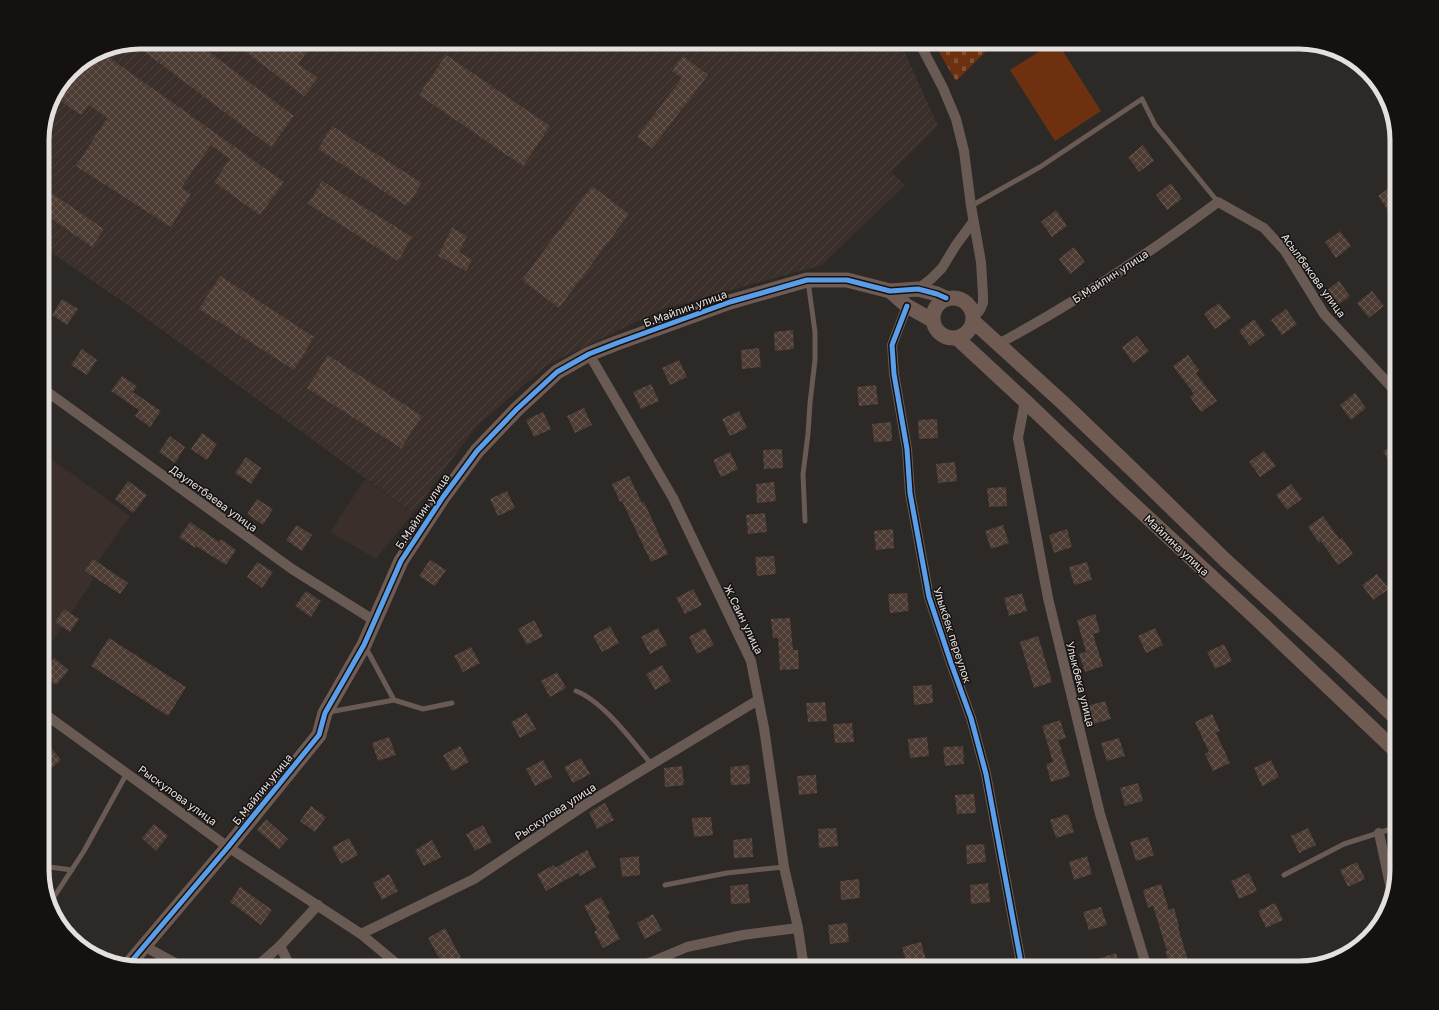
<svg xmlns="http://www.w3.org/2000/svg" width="1439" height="1010" viewBox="0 0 1439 1010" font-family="'Golos Text',sans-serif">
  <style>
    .built { fill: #3a2f2a }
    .industrial { fill: url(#industrial-furrows) }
    .grass { fill: #6d3110 }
    .cemetery { fill: url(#cemetery-stones) }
    .building { fill: url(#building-cross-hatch) }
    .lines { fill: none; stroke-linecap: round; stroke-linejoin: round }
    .lane { stroke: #695a53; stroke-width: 5 }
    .street { stroke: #695a53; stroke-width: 10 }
    .secondary { stroke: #6f5b52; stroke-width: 15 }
    .cycleway-casing { stroke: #141110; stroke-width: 8 }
    .cycleway { stroke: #5a9eea; stroke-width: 5 }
    .labels { text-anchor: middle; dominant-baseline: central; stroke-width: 3; stroke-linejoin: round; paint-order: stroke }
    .street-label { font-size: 11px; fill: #e4e0de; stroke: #141110 }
    .rim { fill: none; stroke: #e4e0de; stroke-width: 5 }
  </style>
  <defs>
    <pattern id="industrial-furrows" width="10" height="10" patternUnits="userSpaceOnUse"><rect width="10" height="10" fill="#3a2f2a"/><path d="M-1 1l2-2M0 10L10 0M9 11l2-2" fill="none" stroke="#4d433e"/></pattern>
    <pattern id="cemetery-stones" width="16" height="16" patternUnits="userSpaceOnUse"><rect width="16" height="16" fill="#6d3110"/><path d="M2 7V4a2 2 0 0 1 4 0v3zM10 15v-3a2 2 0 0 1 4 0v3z" fill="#824f32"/></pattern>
    <pattern id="building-cross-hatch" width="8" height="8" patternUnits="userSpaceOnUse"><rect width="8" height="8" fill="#4c3c33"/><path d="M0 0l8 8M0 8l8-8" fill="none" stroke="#665850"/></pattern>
  </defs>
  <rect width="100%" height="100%" fill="#2c2927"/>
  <g class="built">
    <polygon points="42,452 130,516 92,570 93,580 42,657"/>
    <polygon points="365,479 413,513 376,559 330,532"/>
  </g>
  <polygon class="industrial" points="140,42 900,42 938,126 891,172 905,185 822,265 663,309 547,365 475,428 413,513 132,308 42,246 42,134 50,102 71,71 103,49"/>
  <polygon class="grass" points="1054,42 1057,42 1101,111 1055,141 1010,70"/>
  <polygon class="cemetery" points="933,42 995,42 956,81"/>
  <g class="building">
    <polygon points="140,42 164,42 175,50 181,42 205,42 201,46 294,116 271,147 133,43"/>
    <polygon points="233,42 314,42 298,64 318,78 304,96"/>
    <polygon points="100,51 284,182 260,215 214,182 230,159 211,145 181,188 191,194 171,227 76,166 107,118 89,105 81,115 54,96 71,71"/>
    <polygon points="446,55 550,126 523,166 419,95"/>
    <polygon points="683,56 708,75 652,148 637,137 682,78 672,71"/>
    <polygon points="332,126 422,183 407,206 318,149"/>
    <polygon points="1143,145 1154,161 1139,172 1128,157"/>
    <polygon points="322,181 412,237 398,261 308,204"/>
    <polygon points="1397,182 1397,206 1389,212 1378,196"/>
    <polygon points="1171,183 1182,199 1167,210 1156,195"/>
    <polygon points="592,186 629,214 559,308 522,280"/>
    <polygon points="53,194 104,229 92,247 42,212 42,209"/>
    <polygon points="1056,210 1067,226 1052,237 1041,222"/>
    <polygon points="452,228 467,236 459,252 472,260 466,271 438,256"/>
    <polygon points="1340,231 1351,246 1336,258 1325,242"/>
    <polygon points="1074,247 1085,262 1070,274 1059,259"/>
    <polygon points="220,276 314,337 294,370 199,309"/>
    <polygon points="1339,281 1350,296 1335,307 1324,292"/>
    <polygon points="1372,291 1384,306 1369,318 1357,303"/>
    <polygon points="62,299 78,309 67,325 52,315"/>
    <polygon points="1219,303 1231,318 1215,329 1204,314"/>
    <polygon points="1286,309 1297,324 1282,335 1271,320"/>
    <polygon points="1254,319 1265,335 1250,346 1239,331"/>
    <polygon points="793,330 794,349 775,351 774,332"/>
    <polygon points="1137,336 1149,351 1133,363 1122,347"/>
    <polygon points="759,348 761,367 742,369 741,350"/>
    <polygon points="82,349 97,360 87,375 71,365"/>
    <polygon points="328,355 422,416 401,448 307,388"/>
    <polygon points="1188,355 1199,370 1196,373 1217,401 1201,412 1190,397 1194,394 1173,366"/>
    <polygon points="679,360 687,377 670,385 662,368"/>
    <polygon points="122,376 137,386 133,392 161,411 150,427 135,416 139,410 111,391"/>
    <polygon points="651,384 659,401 641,409 633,392"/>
    <polygon points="876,385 878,404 859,406 857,387"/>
    <polygon points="1355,393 1366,408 1351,420 1340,405"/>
    <polygon points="584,408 592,425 575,433 567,416"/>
    <polygon points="739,411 747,428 730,436 722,419"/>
    <polygon points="543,412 551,429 534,437 526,420"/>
    <polygon points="937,419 938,438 919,439 918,420"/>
    <polygon points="891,422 892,441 874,442 872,424"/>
    <polygon points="202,433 217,444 207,460 191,449"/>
    <polygon points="170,436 185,447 175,463 159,452"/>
    <polygon points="1397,441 1397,471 1383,452"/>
    <polygon points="782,449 783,468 764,469 763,450"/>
    <polygon points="1264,451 1276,466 1260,477 1249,462"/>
    <polygon points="730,452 738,469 721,477 713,460"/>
    <polygon points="246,457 261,468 251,484 235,473"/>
    <polygon points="955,462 957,481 938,483 936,464"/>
    <polygon points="629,476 642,503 644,502 668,554 651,562 622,501 620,502 612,484"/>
    <polygon points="128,481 147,495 133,513 115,499"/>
    <polygon points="774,482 776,501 757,503 756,484"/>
    <polygon points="1291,484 1302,499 1287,510 1276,495"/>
    <polygon points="1006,487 1007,506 989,507 987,488"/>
    <polygon points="507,491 515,508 498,516 490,499"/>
    <polygon points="257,499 273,509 263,525 247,514"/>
    <polygon points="765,513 767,532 748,534 746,515"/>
    <polygon points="1323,516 1340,540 1342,538 1353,554 1338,565 1321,541 1319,543 1308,527"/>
    <polygon points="190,522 219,542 221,539 236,550 226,565 196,546 195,548 179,537"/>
    <polygon points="297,525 312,535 302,551 286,540"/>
    <polygon points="1003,525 1009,543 991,549 985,531"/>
    <polygon points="893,529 894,548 876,550 874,531"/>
    <polygon points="1067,529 1072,547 1054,553 1049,535"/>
    <polygon points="774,556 776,574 757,576 755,557"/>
    <polygon points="93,559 128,583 120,594 85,571"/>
    <polygon points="430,560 446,570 435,586 419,576"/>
    <polygon points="257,562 273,572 262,588 247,577"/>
    <polygon points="1087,562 1092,580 1074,585 1069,567"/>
    <polygon points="1377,574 1389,589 1373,600 1362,585"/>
    <polygon points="693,589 702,605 685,614 676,598"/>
    <polygon points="306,591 321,601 311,617 295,606"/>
    <polygon points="907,593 909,611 890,613 888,594"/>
    <polygon points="1022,593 1027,611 1009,616 1004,598"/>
    <polygon points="64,609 79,619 70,632 55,622"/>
    <polygon points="1095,614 1100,632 1093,634 1103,666 1085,672 1079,654 1086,652 1077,620"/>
    <polygon points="790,618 793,650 798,650 799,669 780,670 778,638 773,638 771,619"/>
    <polygon points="534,620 543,636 527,645 518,629"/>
    <polygon points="610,626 619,643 602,652 593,636"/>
    <polygon points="658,628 667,645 650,654 641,637"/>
    <polygon points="705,628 714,645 697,654 689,637"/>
    <polygon points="1155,628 1163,645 1146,653 1138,636"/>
    <polygon points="1038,636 1052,682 1034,688 1020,642"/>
    <polygon points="109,638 186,687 168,716 91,666"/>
    <polygon points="1224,644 1232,661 1215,669 1207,652"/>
    <polygon points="471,647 480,663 463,672 454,656"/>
    <polygon points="54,658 69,670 56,685 42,673"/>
    <polygon points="662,665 671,681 655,690 646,674"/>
    <polygon points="557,672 566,688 550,697 541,681"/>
    <polygon points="932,685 933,703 914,705 913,686"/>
    <polygon points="1105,701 1111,719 1093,724 1087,706"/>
    <polygon points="825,702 827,721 808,722 806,703"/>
    <polygon points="527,713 536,729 520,738 511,722"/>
    <polygon points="1212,714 1220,731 1216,733 1230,763 1213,771 1205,754 1209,752 1195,722"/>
    <polygon points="1060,720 1066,738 1058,740 1070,776 1051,782 1046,764 1053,762 1042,726"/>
    <polygon points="852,723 854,742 835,743 833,724"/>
    <polygon points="389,737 396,755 378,761 372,743"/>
    <polygon points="927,737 929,756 910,758 908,739"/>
    <polygon points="1119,738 1125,756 1107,761 1101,743"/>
    <polygon points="49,745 61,760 47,772 42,766 42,751"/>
    <polygon points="460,746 469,762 452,771 443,755"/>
    <polygon points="963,746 964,764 945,766 943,747"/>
    <polygon points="581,758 590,774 573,783 564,767"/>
    <polygon points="543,760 552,777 535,786 526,769"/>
    <polygon points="1271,760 1279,777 1262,786 1254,768"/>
    <polygon points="749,765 750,784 731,785 730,767"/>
    <polygon points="682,766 684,785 665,787 664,768"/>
    <polygon points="816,775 817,793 799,795 797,776"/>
    <polygon points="1138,783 1143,801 1125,806 1120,788"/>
    <polygon points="974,794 976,813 957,814 955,795"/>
    <polygon points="605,803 614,820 597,829 589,812"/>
    <polygon points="311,806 326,817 315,832 300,821"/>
    <polygon points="1068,814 1074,832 1056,838 1050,820"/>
    <polygon points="711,817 713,835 694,837 692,818"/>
    <polygon points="266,819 288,839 279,849 257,830"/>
    <polygon points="154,824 168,836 156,851 142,838"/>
    <polygon points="483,825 492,842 475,851 466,834"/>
    <polygon points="836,828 838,846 819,848 818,829"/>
    <polygon points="1308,828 1316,845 1299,853 1291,836"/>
    <polygon points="1148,837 1154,855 1136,861 1130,842"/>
    <polygon points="349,838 358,855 341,864 332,847"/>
    <polygon points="752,838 753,857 734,858 733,840"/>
    <polygon points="432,840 441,857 424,866 415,850"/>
    <polygon points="984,844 986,862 967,864 966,845"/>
    <polygon points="587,850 596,867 580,876 578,873 546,891 537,874 554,865 555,868"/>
    <polygon points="639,856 640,875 622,877 620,858"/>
    <polygon points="1087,856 1092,874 1074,880 1069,862"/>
    <polygon points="1357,862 1365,879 1348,887 1340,870"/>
    <polygon points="1249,873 1257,891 1239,899 1231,881"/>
    <polygon points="389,874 398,891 382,900 373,883"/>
    <polygon points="859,879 860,898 841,900 840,881"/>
    <polygon points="988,883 990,902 971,904 970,885"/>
    <polygon points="748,884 750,903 731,904 730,886"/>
    <polygon points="1161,884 1169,910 1174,908 1179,926 1178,927 1189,964 1174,968 1171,968 1165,951 1167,951 1153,906 1148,908 1143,890"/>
    <polygon points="240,887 272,910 261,925 230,902"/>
    <polygon points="601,897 610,914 607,915 620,939 603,948 594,932 597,930 584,906"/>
    <polygon points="1275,903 1283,920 1266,928 1258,911"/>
    <polygon points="1101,907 1107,925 1089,930 1083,912"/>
    <polygon points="653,914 662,930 645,939 637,923"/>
    <polygon points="847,923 849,942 830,944 828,925"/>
    <polygon points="445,928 460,956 467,968 446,968 437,954 428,938"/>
    <polygon points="921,942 926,960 907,965 902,947"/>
    <polygon points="1116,953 1120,968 1101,968 1098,959"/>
  </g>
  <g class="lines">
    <g class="lane">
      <polyline points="971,206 1040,167 1142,99 1155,125 1218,202"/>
      <polyline points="42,409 53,396"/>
      <polyline points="805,521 803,474 808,434 810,403 815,360 815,332 808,281"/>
      <polyline points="366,648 394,700"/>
      <path d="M576,691c27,10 57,51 76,74"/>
      <polyline points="329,712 394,700 423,709 452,703"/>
      <polyline points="42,866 72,870"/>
      <polyline points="1284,875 1344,844 1397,827"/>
      <polyline points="665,885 727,873 784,867"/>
      <polyline points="51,906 52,900 84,851 127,773"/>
    </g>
    <g class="street">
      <polyline points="919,42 943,88 956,119 964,151 971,206 981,262 983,295 983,303 980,310 973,318"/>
      <polyline points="918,289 931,279 942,268 956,245 973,222"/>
      <polyline points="907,306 892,345 894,374 907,449 910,493 929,597 951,663 971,718 986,774 1022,968"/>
      <path d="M998,344c77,-41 150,-90 220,-142l46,26 21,23 39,63 73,79"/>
      <polyline points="589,354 673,498 751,661 764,728 784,867 798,928 804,968"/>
      <polyline points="42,388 292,569 375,621"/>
      <polyline points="1025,401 1018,438 1048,598 1100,814 1147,968"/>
      <polyline points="42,712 228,847 361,934 402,968"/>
      <polyline points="1379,833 1391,889"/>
      <polyline points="361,934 474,879 588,803 758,700"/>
      <polyline points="144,946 184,968"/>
      <polyline points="255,968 280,946"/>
      <polyline points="291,968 280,946 318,905"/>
      <polyline points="637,968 687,947 743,935 798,928"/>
    </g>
    <g class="secondary">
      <polyline points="890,291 907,306 932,320"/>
      <circle cx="953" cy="318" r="20"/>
      <polyline points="973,321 1062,402 1137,474 1225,560 1336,661 1397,719"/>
      <polyline points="957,338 1025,401 1119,491 1256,618 1397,752"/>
      <polyline points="129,964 228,847 319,735 325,713 364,645 401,561 443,497 477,451 517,409 557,372 589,354 617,343 730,302 807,280 847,280 890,291 918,289 937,294 946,298"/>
    </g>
    <defs>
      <g id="cycleway">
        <polyline points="907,306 892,345 894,374 907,449 910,493 929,597 951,663 971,718 986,774 1022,968"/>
        <polyline points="129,964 228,847 319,735 325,713 364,645 401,561 443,497 477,451 517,409 557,372 589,354 617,343 730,302 807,280 847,280 890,291 918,289 937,294 946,298"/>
      </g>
    </defs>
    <use href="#cycleway" class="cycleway-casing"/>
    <use href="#cycleway" class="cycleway"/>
  </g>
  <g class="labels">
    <g class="street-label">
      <text transform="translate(1314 275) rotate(54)">Асылбекова улица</text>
      <text transform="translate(1110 276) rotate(-33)">Б.Майлин улица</text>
      <text transform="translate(685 308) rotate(-20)">Б.Майлин улица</text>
      <text transform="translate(214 498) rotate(36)">Даулетбаева улица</text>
      <text transform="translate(422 511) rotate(-56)">Б.Майлин улица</text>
      <text transform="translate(1177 545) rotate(43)">Майлина улица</text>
      <text transform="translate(744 619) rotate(64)">Ж.Саин улица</text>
      <text transform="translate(953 635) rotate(72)">Улыкбек переулок</text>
      <text transform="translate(1081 684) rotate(76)">Улыкбека улица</text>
      <text transform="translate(262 789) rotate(-51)">Б.Майлин улица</text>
      <text transform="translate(178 795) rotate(36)">Рыскулова улица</text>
      <text transform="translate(555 811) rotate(-33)">Рыскулова улица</text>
    </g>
  </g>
  <path d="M0 0H1439V1010H0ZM140 49H1299A91 91 0 0 1 1390 140V870A91 91 0 0 1 1299 961H140A91 91 0 0 1 49 870V140A91 91 0 0 1 140 49Z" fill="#141110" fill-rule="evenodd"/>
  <path class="rim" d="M140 49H1299A91 91 0 0 1 1390 140V870A91 91 0 0 1 1299 961H140A91 91 0 0 1 49 870V140A91 91 0 0 1 140 49Z"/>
</svg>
